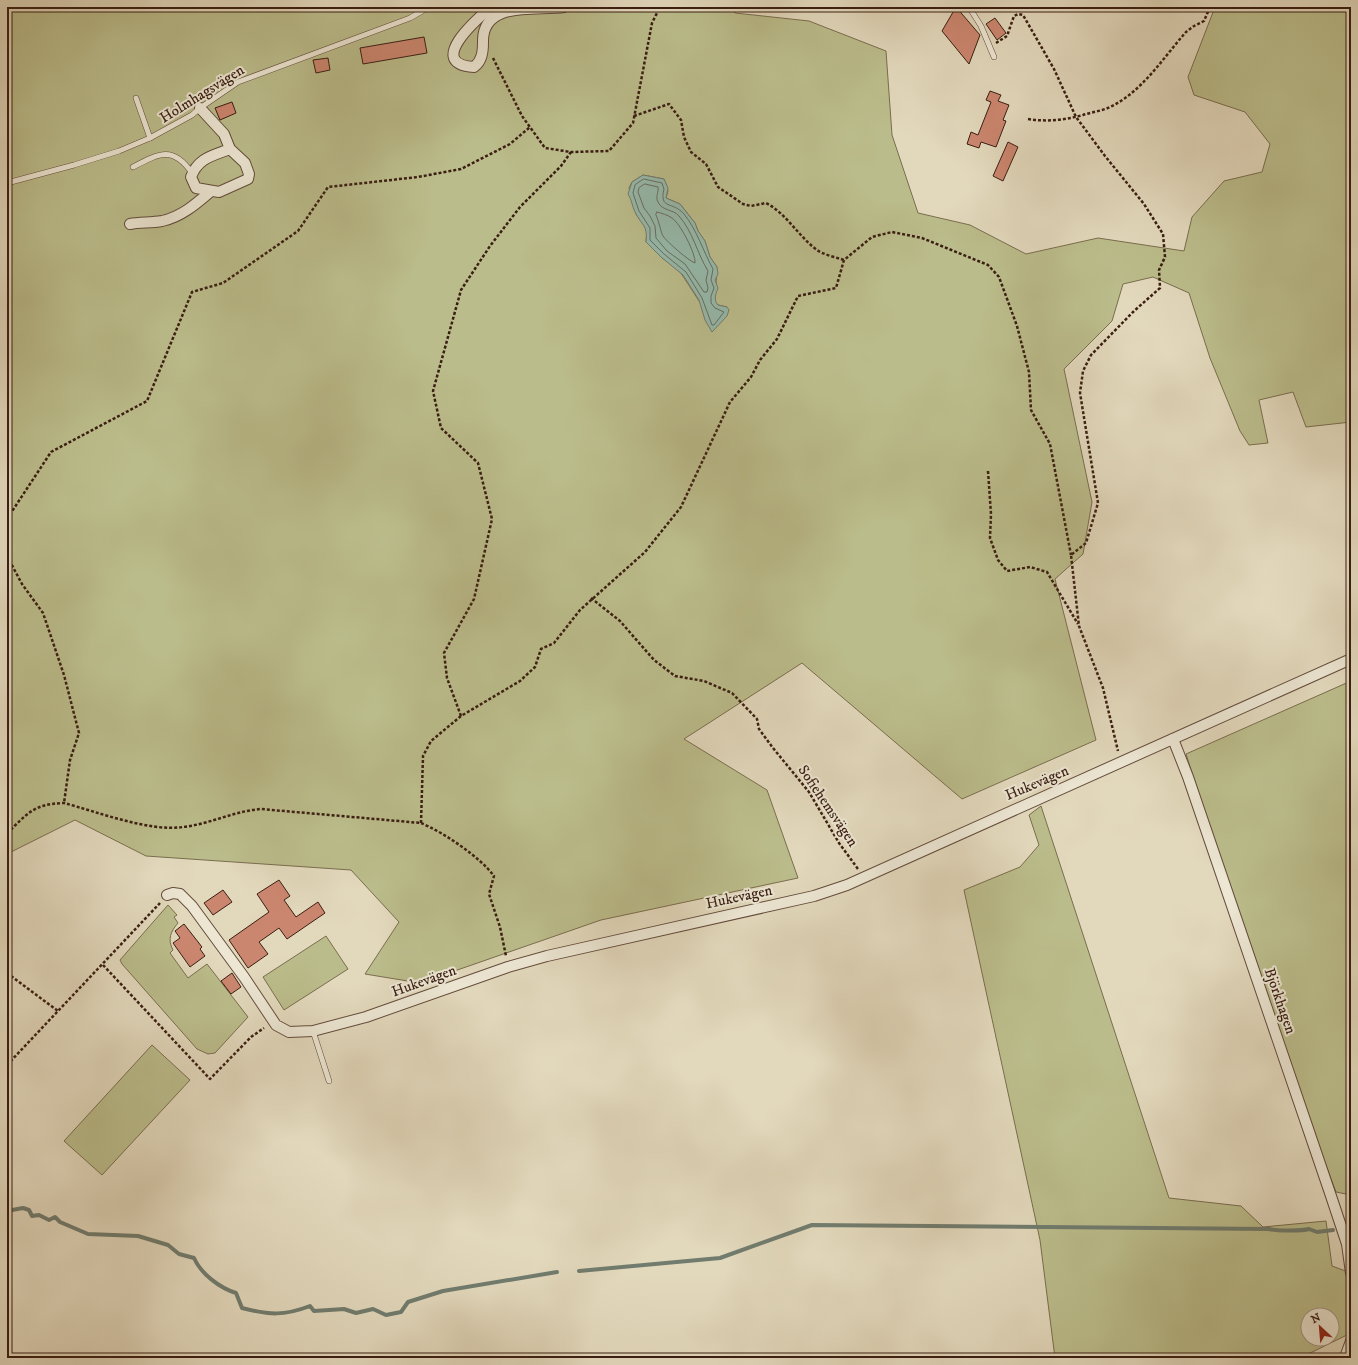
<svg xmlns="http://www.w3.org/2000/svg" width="1358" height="1365" viewBox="0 0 1358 1365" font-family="'IM FELL DW Pica',serif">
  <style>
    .green { fill: #bbbc8b; stroke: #7a6d4e; fill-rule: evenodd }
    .water { fill: #95baac; stroke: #717c6e }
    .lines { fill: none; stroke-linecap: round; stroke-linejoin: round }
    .shore { stroke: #686c5f; stroke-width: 1 }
    .stream { stroke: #717c6e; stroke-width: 4 }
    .building { fill: #cb866f; stroke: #3a1e12 }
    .service-casing { stroke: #644c3c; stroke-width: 6 }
    .minor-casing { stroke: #644c3c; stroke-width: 12 }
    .path { stroke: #3a1e12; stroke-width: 2.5; stroke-dasharray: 3 2; stroke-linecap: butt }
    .service { stroke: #ece6d3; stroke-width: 5 }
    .minor { stroke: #ece6d3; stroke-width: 10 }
    .labels { text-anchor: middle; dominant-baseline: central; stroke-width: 4; stroke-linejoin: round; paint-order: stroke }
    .street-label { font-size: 15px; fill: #3a1e12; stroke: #ece6d3 }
  </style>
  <rect width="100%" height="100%" fill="#e2d8bc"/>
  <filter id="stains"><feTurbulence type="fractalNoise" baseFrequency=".005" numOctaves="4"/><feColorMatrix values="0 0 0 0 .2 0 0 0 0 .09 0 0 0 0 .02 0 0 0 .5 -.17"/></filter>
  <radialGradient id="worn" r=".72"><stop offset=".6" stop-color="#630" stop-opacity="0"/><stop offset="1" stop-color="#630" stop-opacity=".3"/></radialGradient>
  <g class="green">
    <path d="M7,7h722l6,6 74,8 77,30 6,84 26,78 52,12 56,29 72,-16 86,13 8,-34 32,-36 38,-9 8,-28 -25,-32 -51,-17 -6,-18 27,-70h136v415l-45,5 -13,-35 -34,8 9,43 -19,2 -9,-14 -30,-73 -21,-65 -36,-16 -30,7 -11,37 -48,48 28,133 -9,52 -28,25 41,161 -134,59 -160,-136 -118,76 83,51 31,88 -197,42 -181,63 -55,-9 34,-52 -48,-52 -205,-14 -71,-36 -68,34zM643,175l21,4 4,12 -2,7 14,6 15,19 3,8 7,10 5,16 7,10 -2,35 3,3 9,2 -26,-3 -22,-34 -18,-13 -15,-15 1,-13 -11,-15 -7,-26 3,-6z"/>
    <path d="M1351,681v514l-15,-3c-56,-144 -102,-291 -150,-438z"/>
    <path d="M1041,806l128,392 72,8 22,21 63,-6 6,45 19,7v60l-51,25h-245l-15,-118 -76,-350 56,-23 19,-22 -10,-30zM1308,1315h24v24h-24z"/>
    <path d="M168,905l9,10 -3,2 4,6c-7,8 -11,16 -5,27l-3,3 18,25 19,-14 41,53 -33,36 -7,1 -11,-5 -75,-85 -2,-4z"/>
    <polygon points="326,936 348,969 284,1010 263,977"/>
    <polygon points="152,1045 190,1080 102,1175 64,1141"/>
  </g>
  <path class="water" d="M643,175l21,4 4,9 -2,10 14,6 15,19 3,8 7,10 5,16 7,10 1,7 -3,6 3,8c-2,6 -5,11 0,17l9,2 2,3 -2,6 -15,16 -7,-12 -6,-20 -16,-25 -22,-18 -15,-15c2,-17 -4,-16 -11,-30 -3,-6 -3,-12 -7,-18l4,-12z"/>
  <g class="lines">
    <g class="shore">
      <path d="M644,179l18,4 2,6c-5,21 9,12 20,25 13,16 19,37 29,55l-2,11 3,8 -3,8v7l4,5 9,4 -10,13h-2l-10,-27 -16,-26 -22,-18 -14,-14v-12l-11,-17 -6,-18 2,-8z"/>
      <path d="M645,184l13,3c1,5 -3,10 0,15 4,9 15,7 21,14 14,16 18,37 29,55l-2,9 2,8 -1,4h-3l-19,-28 -18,-13 -11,-13 -1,-12 -5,-10 -6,-8 -6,-16 1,-4z"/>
      <path d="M657,212c4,1 11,3 15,6 8,5 24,36 23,45 -6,-2 -28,-21 -32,-27 -2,-3 -4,-15 -7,-21z"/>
    </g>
    <g class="stream">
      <path d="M7,1211l16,-3 6,2 3,6 7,-1 10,5 6,-3 5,5 28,12 50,2 30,9 11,9 15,4c7,16 26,30 42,35l6,15c27,7 42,8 68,-2l4,5 30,-2 12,4 17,-4 13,6 15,-3 7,-10 35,-11 114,-19"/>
      <path d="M579,1271l141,-13 92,-33 457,4c7,2 34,2 40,0l8,3 16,-2"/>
    </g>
  </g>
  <g class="building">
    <polygon points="956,7 980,35 969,64 942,31"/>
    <polygon points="995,18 1006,33 997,40 986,24"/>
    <polygon points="424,37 427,53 363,64 360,48"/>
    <polygon points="328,58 330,70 316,73 313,60"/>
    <polygon points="990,91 1001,95 998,101 1009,105 1003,120 1006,121 996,147 981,142 979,148 967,144 971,132 978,135 991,102 986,100"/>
    <polygon points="232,102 236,113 220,120 215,108"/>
    <polygon points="1008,142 1018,147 1003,181 993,176"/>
    <polygon points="279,880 290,896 284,900 296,917 318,902 325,913 287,939 279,928 259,942 268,954 248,968 229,940 269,912 257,894"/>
    <polygon points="223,890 232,902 213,915 204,903"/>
    <polygon points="184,924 202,947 200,949 205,956 190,967 173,943 180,938 175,931"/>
    <polygon points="232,973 241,987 231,994 221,981"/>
  </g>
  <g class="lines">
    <defs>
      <g id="service">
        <polyline points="969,7 981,26 994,57"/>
        <polyline points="136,98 150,138"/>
        <path d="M133,167c27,-14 40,-21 59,6"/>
        <polyline points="7,183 74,165 119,151 150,138 192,115 200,108 238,82 410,18 429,7"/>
        <polyline points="313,1031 329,1081"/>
      </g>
      <g id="minor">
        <path d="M491,7c-14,12 -66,57 -17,60 8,-6 9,-15 9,-25 -1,-42 54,-31 81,-35"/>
        <path d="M200,108l24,26 6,15 15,14 4,11 -1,5 -29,13 -23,-4 -5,-11c7,-19 21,-21 39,-28"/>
        <path d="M130,224c10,-2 21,-1 32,-3 19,-4 34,-17 48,-29"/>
        <polyline points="1173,739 1188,777 1331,1196 1347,1244 1351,1273"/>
        <polyline points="167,895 173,893 180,894 192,906 244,977 276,1025 289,1032 313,1031 366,1017 508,967 547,956 814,896 847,885 1351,659"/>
        <polyline points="1345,1357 1351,1341"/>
      </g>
    </defs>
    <use href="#service" class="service-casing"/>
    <use href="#minor" class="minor-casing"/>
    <g class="path">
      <polyline points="996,43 1007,36 1014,16 1018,14 1023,15 1054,69 1076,117 1105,156 1144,204 1163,234 1165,257 1159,270 1160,288 1134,311 1091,355 1083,371 1080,393 1098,503 1086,543 1071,555 1079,626 1103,688 1118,751"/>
      <polyline points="493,58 522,116 545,148 571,152 609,151 633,123 652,23 660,7"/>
      <path d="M634,116l35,-12 12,16 3,17 7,15 15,12 12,23 25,17 8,2 15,-3c21,11 32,33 51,47 7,5 18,7 27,10"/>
      <path d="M1028,119c19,3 37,1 55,-4 9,-3 19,-4 27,-8 32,-15 53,-49 76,-75l8,-6 10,-5 6,-14"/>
      <polyline points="988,471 991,514 990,538 998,560 1007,571 1030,567 1047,572 1078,624"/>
      <polyline points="7,519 51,452 147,401 192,292 223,283 298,231 328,187 418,177 461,169 510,144 530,127"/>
      <polyline points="7,556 22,584 43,613 64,675 79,733 70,760 64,803"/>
      <polyline points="591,598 620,621 654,660 675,676 704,681 732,693 757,719 759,729 773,748 809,792 839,843 858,869"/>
      <polyline points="461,716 447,678 444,653 474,599 492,519 478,463 441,428 433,391 461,290 490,246 520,207 561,166 571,152"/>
      <polyline points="421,823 423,756 431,741 461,716 520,681 535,667 541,649 554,643 580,610 645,552 681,507 730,402 751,377 760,360 777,339 798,296 836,288 844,260 872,237 892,232 922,238 988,265 999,277 1017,326 1029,372 1031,410 1050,444 1071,555"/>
      <path d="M7,833c21,-19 25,-29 57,-30 34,9 85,29 119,24 27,-3 51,-16 78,-18l160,14c22,9 59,34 73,53l-5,18 11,33 6,29"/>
      <polyline points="103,965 210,1079 251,1037 264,1028"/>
      <polyline points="7,973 58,1011"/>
      <polyline points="7,1065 160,903"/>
    </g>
    <use href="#service" class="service"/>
    <use href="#minor" class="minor"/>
  </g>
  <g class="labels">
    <g class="street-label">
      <text transform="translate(202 94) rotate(-32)">Holmhagsvägen</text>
      <text transform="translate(1037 783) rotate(-23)">Hukevägen</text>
      <text transform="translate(828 806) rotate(56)">Sofiehemsvägen</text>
      <text transform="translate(739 897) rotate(-12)">Hukevägen</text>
      <text transform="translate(424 981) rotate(-20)">Hukevägen</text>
      <text transform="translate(1280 1001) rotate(71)">Björkhagen</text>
    </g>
  </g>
  <rect width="1358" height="1365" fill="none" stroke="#e2d8bc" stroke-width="24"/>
  <rect x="8" y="8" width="1342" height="1349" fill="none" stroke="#3a1e12" stroke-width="2"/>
  <rect x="12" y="12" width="1334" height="1341" fill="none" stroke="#3a1e12"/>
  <g transform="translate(1320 1327) rotate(334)"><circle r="19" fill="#ece6d3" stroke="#a59686"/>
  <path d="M0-3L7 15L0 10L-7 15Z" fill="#8f2418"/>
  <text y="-6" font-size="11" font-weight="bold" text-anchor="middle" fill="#3a1e12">N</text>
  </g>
  <rect width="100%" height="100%" filter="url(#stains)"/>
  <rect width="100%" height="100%" fill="url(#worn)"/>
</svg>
